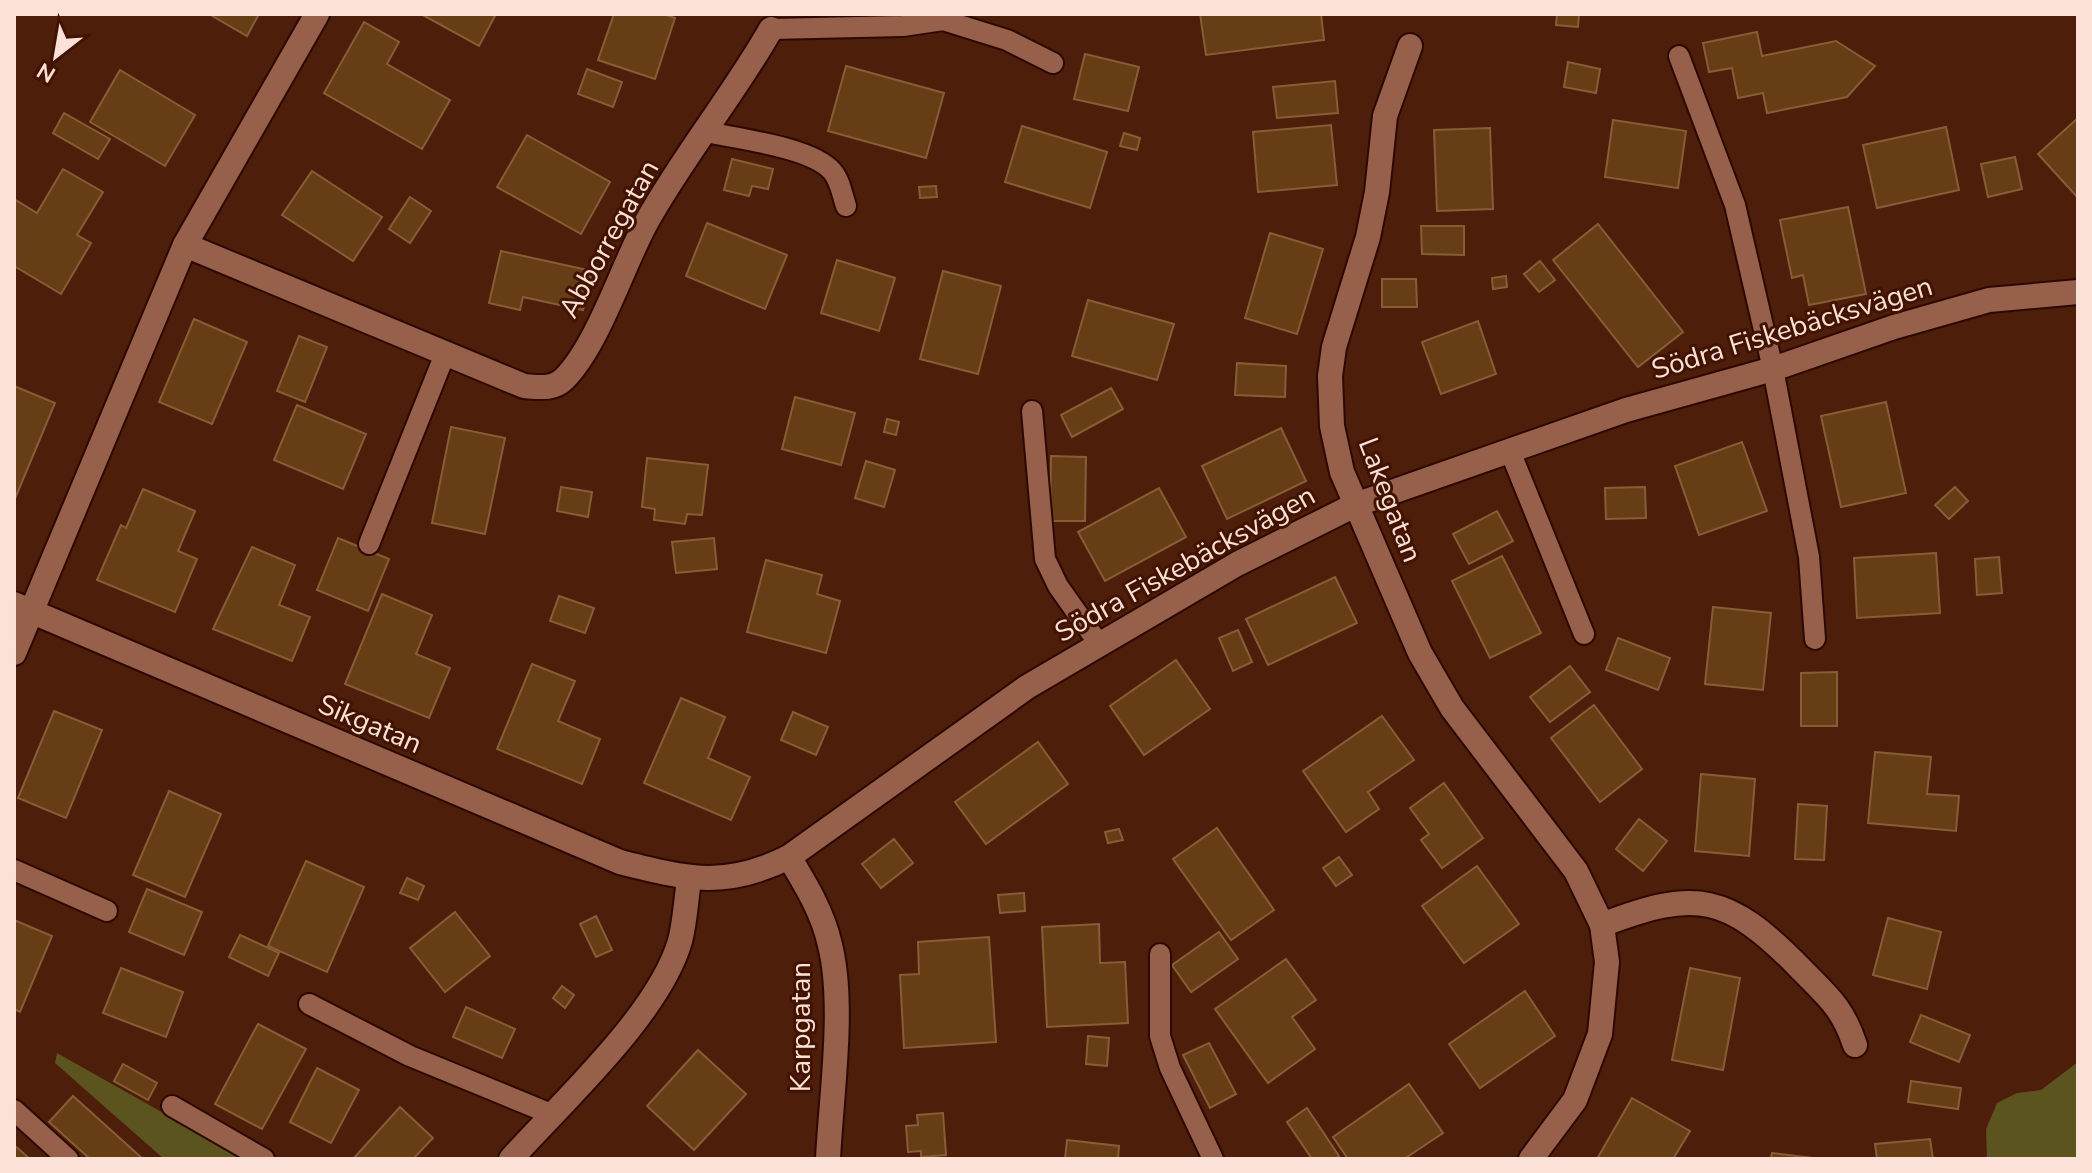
<svg xmlns="http://www.w3.org/2000/svg" width="2092" height="1173" viewBox="0 0 2092 1173" font-family="'Nunito Sans',sans-serif">
  <style>
    .green { fill: #5b541e }
    .building { fill: #663d14; stroke: #885d36; stroke-width: 2 }
    .lines { fill: none; stroke-linecap: round; stroke-linejoin: round }
    .lane-casing { stroke: #2c0900; stroke-width: 24 }
    .street-casing { stroke: #2c0900; stroke-width: 28 }
    .lane { stroke: #97604b; stroke-width: 20 }
    .street { stroke: #97604b; stroke-width: 24 }
    .labels { text-anchor: middle; dominant-baseline: central; stroke-width: 6; stroke-linejoin: round; paint-order: stroke }
    .street-label { font-size: 28px; fill: #fbe1d7; stroke: #421300 }
  </style>
  <rect width="100%" height="100%" fill="#4d1e09"/>
  <g class="green">
    <polygon points="57,1053 245,1159 164,1159 55,1063"/>
    <polygon points="2078,1062 2078,1159 1987,1159 1986,1129 1997,1103 2017,1093 2041,1090"/>
  </g>
  <g class="building">
    <polygon points="209,14 259,14 247,36"/>
    <polygon points="421,14 496,14 479,46"/>
    <polygon points="614,14 663,14 675,18 655,79 598,60"/>
    <polygon points="1200,14 1321,14 1324,40 1206,55"/>
    <polygon points="1557,14 1579,14 1578,27 1556,25"/>
    <polygon points="364,22 399,42 387,64 450,100 422,149 324,93"/>
    <polygon points="1757,32 1762,56 1836,41 1875,66 1847,97 1767,113 1763,93 1738,98 1732,68 1709,72 1703,43"/>
    <polygon points="1085,54 1139,67 1128,111 1074,99"/>
    <polygon points="1568,62 1600,69 1596,93 1564,87"/>
    <polygon points="846,66 944,93 926,158 828,131"/>
    <polygon points="587,69 622,82 613,107 578,94"/>
    <polygon points="120,70 195,115 165,166 90,122"/>
    <polygon points="1335,81 1338,113 1277,118 1273,87"/>
    <polygon points="64,113 110,139 98,159 53,133"/>
    <polygon points="2078,118 2078,198 2038,154"/>
    <polygon points="1613,120 1686,131 1678,188 1605,177"/>
    <polygon points="1331,125 1337,185 1258,192 1253,132"/>
    <polygon points="1022,126 1107,152 1090,208 1005,182"/>
    <polygon points="1946,127 1959,190 1877,208 1863,145"/>
    <polygon points="1490,128 1493,209 1437,211 1434,130"/>
    <polygon points="1124,133 1140,138 1137,150 1120,146"/>
    <polygon points="527,135 610,182 581,234 497,187"/>
    <polygon points="2015,157 2022,189 1988,197 1981,164"/>
    <polygon points="732,159 773,169 768,189 752,186 749,196 724,190"/>
    <polygon points="63,169 103,192 77,235 91,243 61,294 14,266 14,199 37,213"/>
    <polygon points="312,171 382,217 353,261 282,215"/>
    <polygon points="936,186 937,197 920,198 919,187"/>
    <polygon points="410,197 431,211 410,243 389,229"/>
    <polygon points="1848,207 1866,294 1809,305 1803,275 1792,278 1780,220"/>
    <polygon points="707,223 787,255 765,309 686,276"/>
    <polygon points="1598,224 1683,332 1638,367 1553,260"/>
    <polygon points="1421,226 1464,226 1464,255 1422,254"/>
    <polygon points="1270,233 1323,249 1297,334 1245,318"/>
    <polygon points="501,251 592,271 583,310 523,297 520,310 489,303"/>
    <polygon points="837,260 895,278 879,331 821,313"/>
    <polygon points="1540,261 1555,280 1539,292 1524,274"/>
    <polygon points="943,271 1001,286 978,374 920,359"/>
    <polygon points="1506,276 1507,287 1493,289 1492,278"/>
    <polygon points="1382,279 1416,279 1417,307 1382,307"/>
    <polygon points="1088,300 1174,324 1157,380 1072,356"/>
    <polygon points="194,319 247,342 212,424 159,402"/>
    <polygon points="1478,321 1496,374 1441,394 1422,342"/>
    <polygon points="299,336 327,347 305,402 277,391"/>
    <polygon points="1237,363 1286,366 1285,397 1235,395"/>
    <polygon points="14,386 55,403 14,501"/>
    <polygon points="1111,388 1123,409 1072,437 1061,415"/>
    <polygon points="795,397 855,413 841,465 782,449"/>
    <polygon points="1886,402 1906,493 1841,507 1821,416"/>
    <polygon points="297,405 366,434 343,489 274,460"/>
    <polygon points="887,419 899,422 896,435 884,432"/>
    <polygon points="451,427 505,438 485,534 432,523"/>
    <polygon points="1281,428 1306,481 1227,519 1202,466"/>
    <polygon points="1742,442 1767,511 1699,535 1675,466"/>
    <polygon points="1051,456 1086,457 1085,521 1050,521"/>
    <polygon points="647,458 708,465 702,515 687,514 685,524 654,520 655,509 642,507"/>
    <polygon points="866,461 895,470 884,507 855,498"/>
    <polygon points="561,487 592,492 588,517 557,511"/>
    <polygon points="1645,487 1646,518 1606,519 1605,488"/>
    <polygon points="1955,487 1968,501 1949,519 1935,505"/>
    <polygon points="1159,488 1186,537 1105,581 1078,532"/>
    <polygon points="143,489 195,511 178,551 197,559 175,612 97,580 121,525 126,528"/>
    <polygon points="1497,511 1513,541 1469,564 1453,534"/>
    <polygon points="338,538 389,559 368,611 317,590"/>
    <polygon points="714,538 717,569 676,573 672,542"/>
    <polygon points="252,547 295,565 279,605 310,617 292,661 213,629"/>
    <polygon points="1936,553 1940,613 1857,618 1854,558"/>
    <polygon points="1502,556 1541,633 1490,658 1452,581"/>
    <polygon points="1999,557 2002,593 1977,595 1975,559"/>
    <polygon points="766,560 822,575 817,594 840,601 826,653 747,632"/>
    <polygon points="1335,577 1357,623 1268,665 1246,619"/>
    <polygon points="382,594 432,615 416,654 450,668 429,718 345,684"/>
    <polygon points="559,596 594,608 585,633 550,621"/>
    <polygon points="1713,607 1771,613 1763,690 1705,684"/>
    <polygon points="1238,630 1252,662 1233,671 1219,638"/>
    <polygon points="1618,638 1670,658 1658,690 1606,670"/>
    <polygon points="1176,660 1210,709 1144,755 1110,706"/>
    <polygon points="532,664 575,681 558,721 600,739 582,784 497,749"/>
    <polygon points="1570,666 1590,692 1550,722 1530,697"/>
    <polygon points="1837,672 1837,726 1801,726 1801,673"/>
    <polygon points="681,698 725,717 708,758 750,777 731,820 644,783"/>
    <polygon points="1594,705 1642,769 1600,802 1551,738"/>
    <polygon points="54,711 102,730 66,818 18,798"/>
    <polygon points="793,712 828,727 816,755 781,740"/>
    <polygon points="1382,716 1414,760 1368,792 1379,809 1346,832 1303,771"/>
    <polygon points="1038,742 1068,784 986,844 955,802"/>
    <polygon points="1875,752 1931,757 1927,794 1959,796 1956,831 1868,823"/>
    <polygon points="1701,774 1755,779 1749,856 1695,851"/>
    <polygon points="1444,783 1483,838 1442,868 1421,840 1429,834 1410,808"/>
    <polygon points="169,791 221,814 185,897 133,875"/>
    <polygon points="1798,804 1827,806 1824,860 1795,859"/>
    <polygon points="1639,819 1667,841 1643,871 1616,849"/>
    <polygon points="1217,828 1274,910 1231,940 1173,859"/>
    <polygon points="1119,829 1123,840 1108,843 1105,832"/>
    <polygon points="894,839 913,863 881,888 862,864"/>
    <polygon points="1339,857 1352,875 1336,886 1323,868"/>
    <polygon points="306,861 364,887 327,972 268,946"/>
    <polygon points="1477,866 1519,924 1464,963 1422,906"/>
    <polygon points="407,878 424,886 418,900 400,893"/>
    <polygon points="147,889 202,912 184,955 129,932"/>
    <polygon points="1024,893 1025,911 1000,913 998,895"/>
    <polygon points="455,912 490,956 445,992 410,948"/>
    <polygon points="596,916 612,950 596,957 580,924"/>
    <polygon points="1888,918 1941,932 1927,989 1873,975"/>
    <polygon points="14,920 52,936 20,1012 14,1009"/>
    <polygon points="1099,924 1100,963 1125,962 1128,1023 1047,1027 1042,927"/>
    <polygon points="1219,932 1238,959 1191,992 1172,965"/>
    <polygon points="240,935 279,953 268,976 229,957"/>
    <polygon points="989,937 996,1042 904,1048 900,975 919,974 918,942"/>
    <polygon points="1286,959 1316,1000 1292,1017 1315,1049 1268,1083 1215,1009"/>
    <polygon points="121,968 183,992 166,1037 103,1013"/>
    <polygon points="1690,968 1740,978 1723,1070 1672,1060"/>
    <polygon points="562,986 574,995 565,1008 553,998"/>
    <polygon points="1525,991 1555,1036 1480,1088 1449,1044"/>
    <polygon points="466,1007 515,1029 502,1058 453,1037"/>
    <polygon points="1921,1015 1970,1035 1959,1062 1910,1042"/>
    <polygon points="258,1024 306,1049 262,1129 215,1104"/>
    <polygon points="1088,1036 1109,1038 1107,1066 1086,1064"/>
    <polygon points="1209,1043 1236,1094 1210,1108 1183,1055"/>
    <polygon points="698,1050 746,1094 694,1150 647,1106"/>
    <polygon points="123,1064 157,1083 148,1100 114,1081"/>
    <polygon points="317,1068 359,1090 331,1143 290,1122"/>
    <polygon points="1911,1081 1961,1088 1958,1109 1908,1102"/>
    <polygon points="1409,1084 1443,1133 1404,1159 1348,1159 1333,1137"/>
    <polygon points="73,1096 143,1159 90,1159 49,1122"/>
    <polygon points="1632,1098 1690,1131 1673,1159 1597,1159"/>
    <polygon points="400,1107 433,1138 413,1159 353,1159"/>
    <polygon points="1307,1108 1339,1156 1335,1159 1312,1159 1287,1122"/>
    <polygon points="943,1113 946,1155 921,1157 921,1151 908,1152 906,1126 918,1125 917,1115"/>
    <polygon points="1930,1139 1933,1159 1877,1159 1875,1144"/>
    <polygon points="1067,1140 1119,1146 1118,1159 1065,1159"/>
    <polygon points="14,1145 30,1159 14,1159"/>
    <polygon points="1772,1153 1821,1159 1771,1159"/>
  </g>
  <g class="lines">
    <defs>
      <g id="lane">
        <polyline points="771,29 903,26 943,20 1007,40 1053,63"/>
        <polyline points="1679,56 1735,205 1773,369 1809,557 1815,639"/>
        <path d="M707,132c31,7 104,15 125,39 8,9 10,23 14,35"/>
        <polyline points="1032,411 1045,559 1058,586 1099,644"/>
        <polyline points="1510,451 1584,634"/>
        <polyline points="369,544 445,354"/>
        <polyline points="14,870 107,911"/>
        <polyline points="1160,954 1160,1036 1170,1068 1213,1159"/>
        <polyline points="309,1004 410,1056 551,1114"/>
        <polyline points="172,1106 264,1159"/>
        <polyline points="14,1110 68,1159"/>
      </g>
      <g id="street">
        <polyline points="1410,46 1385,116 1377,192 1368,237 1334,347 1330,376 1332,426 1342,472 1420,653 1452,708 1576,871 1602,925 1607,962 1600,1034 1575,1100 1531,1159"/>
        <path d="M185,245l339,141c14,1 29,4 40,-7 34,-34 58,-112 82,-156 37,-67 87,-127 125,-194"/>
        <path d="M14,604l606,258c67,17 105,27 169,-5l238,-170 210,-123 118,-59 271,-95 147,-41 121,-42 95,-27 89,-8"/>
        <polyline points="14,653 185,245 317,14"/>
        <path d="M789,857c17,28 34,56 41,88 15,60 1,151 -2,214"/>
        <path d="M1602,925c95,-37 126,-30 197,42 28,29 43,39 56,78"/>
        <path d="M511,1159c52,-58 148,-145 169,-218 5,-19 6,-41 9,-61"/>
      </g>
    </defs>
    <use href="#lane" class="lane-casing"/>
    <use href="#street" class="street-casing"/>
    <use href="#lane" class="lane"/>
    <use href="#street" class="street"/>
  </g>
  <g class="labels">
    <g class="street-label">
      <text transform="translate(609 239) rotate(-61)">Abborregatan</text>
      <text transform="translate(1792 328) rotate(-17)">Södra Fiskebäcksvägen</text>
      <text transform="translate(1390 500) rotate(69)">Lakegatan</text>
      <text transform="translate(1185 564) rotate(-29)">Södra Fiskebäcksvägen</text>
      <text transform="translate(370 724) rotate(23)">Sikgatan</text>
      <text transform="translate(801 1027) rotate(-90)">Karpgatan</text>
    </g>
  </g>
  <rect width="2092" height="1173" fill="none" stroke="#fbe1d7" stroke-width="32"/>
  <g transform="translate(56 56) rotate(211)" stroke="#421300" stroke-width="6" paint-order="stroke">
  <path d="M0-6L14 30L0 20L-14 30Z" fill="#fbe1d7"/>
  <text y="-12" font-size="22" font-weight="bold" text-anchor="middle" fill="#fbe1d7">N</text>
  </g>
</svg>
